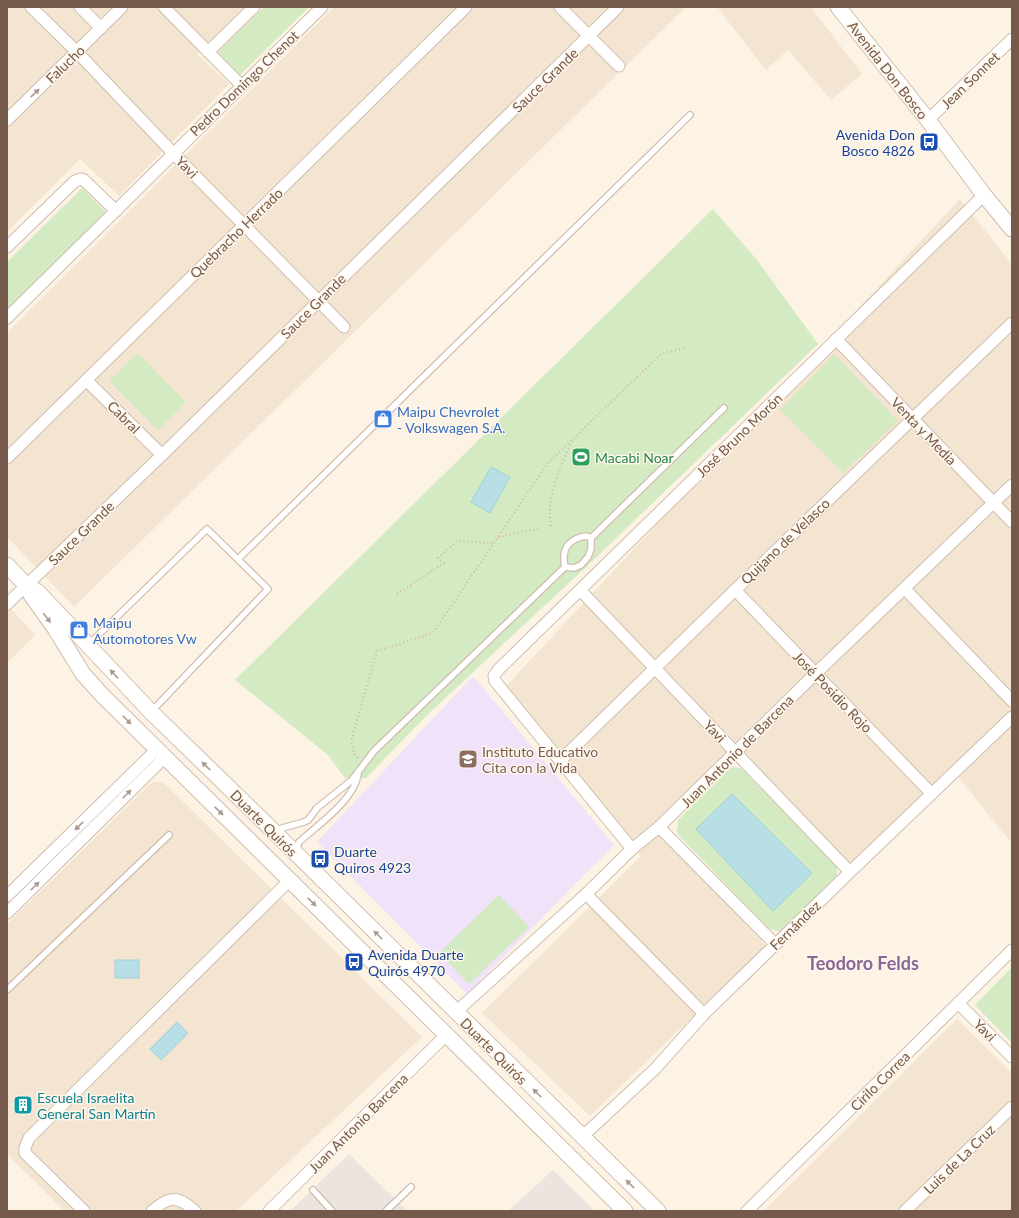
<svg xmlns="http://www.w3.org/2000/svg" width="1019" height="1218" viewBox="0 0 1019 1218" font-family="Lato,sans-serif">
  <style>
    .residential { fill: #f4e5d3 }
    .industrial { fill: #ece5df }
    .education { fill: #f0e2f9 }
    .green { fill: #d3eac3 }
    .water { fill: #b9dfe6; stroke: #a0cfd7 }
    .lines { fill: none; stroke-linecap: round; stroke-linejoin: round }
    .service-casing { stroke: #d0bdae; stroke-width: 8 }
    .minor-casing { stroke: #d0bdae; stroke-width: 13 }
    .secondary-casing { stroke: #d3bdab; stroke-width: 17 }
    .path { stroke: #d6b5a0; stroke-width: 2; stroke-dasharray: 1 3; stroke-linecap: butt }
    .service { stroke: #fff; stroke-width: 5.5 }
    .minor { stroke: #fff; stroke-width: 11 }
    .secondary { stroke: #fff; stroke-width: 15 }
    .oneway { fill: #ac9b92 }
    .labels { text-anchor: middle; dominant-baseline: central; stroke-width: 3; stroke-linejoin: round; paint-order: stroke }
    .street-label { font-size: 14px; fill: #75594a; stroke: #fff7eb }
    .transit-label { font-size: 14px; fill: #164399; stroke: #fff7eb; text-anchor: start }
    .shop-label { font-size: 14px; fill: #366cbe; stroke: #fff7eb; text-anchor: start }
    .leisure-label { font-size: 14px; fill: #27864d; stroke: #fff7eb; text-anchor: start }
    .education-label { font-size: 14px; fill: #785e54; stroke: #fff7eb; text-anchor: start }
    .culture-label { font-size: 14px; fill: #0d838f; stroke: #fff7eb; text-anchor: start }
    .district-label { font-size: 18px; font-weight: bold; fill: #876698; stroke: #fff7eb }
  </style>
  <rect width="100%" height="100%" fill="#fcf3e5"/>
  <g class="residential">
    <polygon points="7,7 244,7 197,54 229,84 119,196 80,159 7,232"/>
    <polygon points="334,7 686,7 74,607 7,537 7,333"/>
    <polygon points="717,7 811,7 862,74 831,100 788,50 766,70"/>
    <polygon points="960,199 1012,264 1012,844 951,768 843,872 736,759 660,833 766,946 590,1116 482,1013 641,856 507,685"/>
    <polygon points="7,604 35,635 7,663"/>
    <polygon points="152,782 163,782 422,1037 236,1211 64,1211 7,1154 7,924"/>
    <polygon points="957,1019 1012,1073 1012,1211 764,1211"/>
  </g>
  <g class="industrial">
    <polygon points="349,1154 407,1211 290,1211"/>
    <polygon points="553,1170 595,1211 508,1211"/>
  </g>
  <polygon class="education" points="473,676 614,845 467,994 317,842"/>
  <g class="green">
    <polygon points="264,7 309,7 240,75 218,52"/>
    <polygon points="82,188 106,212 7,311 7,262"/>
    <polygon points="713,209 757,260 818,344 584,569 426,716 366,778 345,778 328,755 235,680"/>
    <polygon points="138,353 186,402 158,430 109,381"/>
    <polygon points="834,354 898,421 843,473 780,410"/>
    <polygon points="731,767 741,768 837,867 837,876 781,932 767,928 677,833 678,820"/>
    <polygon points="499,895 529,927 469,984 439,953"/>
    <polygon points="1012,967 1012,1043 975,1005"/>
  </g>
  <g class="water">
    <polygon points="491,467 510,477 490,513 471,502"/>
    <polygon points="732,794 812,873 773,911 696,829"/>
    <rect x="115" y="960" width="24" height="18"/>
    <polygon points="177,1022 188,1033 161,1060 150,1049"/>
  </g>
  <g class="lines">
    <defs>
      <g id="service">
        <path d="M586,536l5,2v11l-3,8 -7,8 -7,3 -9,-1c-4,-18 3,-28 21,-31z"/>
        <polyline points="591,538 724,408"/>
        <polyline points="238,559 690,115"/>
        <polyline points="88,645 207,529 268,589 151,712"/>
        <polyline points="275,830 304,822 308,820 317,808 352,780 374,751 565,567"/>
        <path d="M296,852l3,-10c20,-18 54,-41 59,-67"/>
        <polyline points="7,990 169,835"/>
        <polyline points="313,1190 332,1211"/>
        <polyline points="386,1211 411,1187"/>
      </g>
      <g id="minor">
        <polyline points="31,7 77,52 173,153 344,327"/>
        <polyline points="80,7 101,28"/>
        <polyline points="164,7 242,86"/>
        <polyline points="560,7 619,66"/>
        <polyline points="208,52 254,7"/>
        <polyline points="7,120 122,7"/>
        <polyline points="928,120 1012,39"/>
        <polyline points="7,247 75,181 81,179 84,180 116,211"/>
        <polyline points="7,318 322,7"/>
        <polyline points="836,339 1012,522"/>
        <polyline points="86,380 162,455"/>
        <polyline points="7,458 466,7"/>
        <polyline points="905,589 1012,701"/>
        <polyline points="580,590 850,872"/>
        <polyline points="735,590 931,793"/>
        <polyline points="7,604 162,455 618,7"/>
        <polyline points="560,761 735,590 1012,323"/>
        <polyline points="659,827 775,944"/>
        <polyline points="632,849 495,681 494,676 499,669 984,195"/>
        <polyline points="586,894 704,1014"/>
        <polyline points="7,896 157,749"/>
        <polyline points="7,913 165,757"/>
        <polyline points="958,1003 1012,1057"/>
        <polyline points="456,1012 586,894 632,849 659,827 815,674 1012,485"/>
        <polyline points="582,1137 655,1069 704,1014 850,872 1012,717"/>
        <polyline points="84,1211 25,1153 25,1148 29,1138 290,880"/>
        <path d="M152,1211c17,-15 25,-16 43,0"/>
        <polyline points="269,1211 447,1034"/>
        <polyline points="747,1211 1012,950"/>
        <polyline points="905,1211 1012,1107"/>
      </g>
      <g id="secondary">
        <polyline points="838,7 928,120 984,195 1012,229"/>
        <polyline points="7,565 26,585 38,592 151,712 258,816 658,1211"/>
        <polyline points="31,595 56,630 83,674 103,696 625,1211"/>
      </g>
    </defs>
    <use href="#service" class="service-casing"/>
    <use href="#minor" class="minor-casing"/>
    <use href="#secondary" class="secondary-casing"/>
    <g class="path">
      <path d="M551,526c-5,-30 9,-59 21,-85"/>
      <polyline points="498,537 541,528"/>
      <polyline points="397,594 444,563 438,558 457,541 494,543"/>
      <polyline points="358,758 354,753 351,741 377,651 433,633 548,463 661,354 685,348"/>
    </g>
    <use href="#service" class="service"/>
    <use href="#minor" class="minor"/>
    <use href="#secondary" class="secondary"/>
  </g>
  <defs><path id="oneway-solid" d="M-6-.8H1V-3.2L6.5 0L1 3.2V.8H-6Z"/></defs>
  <g class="oneway">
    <use href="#oneway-solid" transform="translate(35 93) rotate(-44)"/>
    <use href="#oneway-solid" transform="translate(47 618) rotate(52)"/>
    <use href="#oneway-solid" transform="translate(114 674) rotate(-133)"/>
    <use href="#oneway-solid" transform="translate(127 720) rotate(45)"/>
    <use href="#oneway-solid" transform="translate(206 766) rotate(-136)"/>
    <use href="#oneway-solid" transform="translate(127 794) rotate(-45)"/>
    <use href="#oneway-solid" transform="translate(219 811) rotate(44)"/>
    <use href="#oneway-solid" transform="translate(79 826) rotate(136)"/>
    <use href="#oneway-solid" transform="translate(35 886) rotate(-45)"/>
    <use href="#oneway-solid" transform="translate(312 902) rotate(44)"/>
    <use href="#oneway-solid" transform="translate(378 935) rotate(-135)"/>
    <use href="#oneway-solid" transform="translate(537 1093) rotate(-135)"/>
    <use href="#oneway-solid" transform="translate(630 1184) rotate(-136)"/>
  </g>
  <defs>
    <symbol id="bus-square" viewBox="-11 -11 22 22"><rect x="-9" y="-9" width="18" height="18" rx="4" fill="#1a4fb4" stroke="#fff7eb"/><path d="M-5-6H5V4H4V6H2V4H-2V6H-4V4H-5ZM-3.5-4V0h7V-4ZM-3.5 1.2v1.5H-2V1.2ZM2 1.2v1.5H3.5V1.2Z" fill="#fff"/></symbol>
    <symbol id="shop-square" viewBox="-11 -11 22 22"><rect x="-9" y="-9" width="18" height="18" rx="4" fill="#3f7fe0" stroke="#fff7eb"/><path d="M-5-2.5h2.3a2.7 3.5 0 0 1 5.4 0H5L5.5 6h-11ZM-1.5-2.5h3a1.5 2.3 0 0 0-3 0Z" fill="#fff"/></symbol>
    <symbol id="stadium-square" viewBox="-11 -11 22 22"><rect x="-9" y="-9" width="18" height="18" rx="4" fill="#2e9e5b" stroke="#fff7eb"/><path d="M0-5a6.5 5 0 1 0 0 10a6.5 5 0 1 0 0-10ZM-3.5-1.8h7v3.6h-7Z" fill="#fff"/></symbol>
    <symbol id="school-square" viewBox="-11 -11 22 22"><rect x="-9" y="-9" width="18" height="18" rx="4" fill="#8d6e63" stroke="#fff7eb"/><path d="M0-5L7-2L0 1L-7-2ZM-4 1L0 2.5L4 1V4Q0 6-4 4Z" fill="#fff"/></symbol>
    <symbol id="building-square" viewBox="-11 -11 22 22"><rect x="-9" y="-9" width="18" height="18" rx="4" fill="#0f9aa8" stroke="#fff7eb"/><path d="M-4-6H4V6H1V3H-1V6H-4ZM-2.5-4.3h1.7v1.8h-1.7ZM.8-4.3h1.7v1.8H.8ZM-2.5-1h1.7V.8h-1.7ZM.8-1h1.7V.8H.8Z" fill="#fff"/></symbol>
  </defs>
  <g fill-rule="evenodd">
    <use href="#bus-square" x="918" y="131" width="22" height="22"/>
    <use href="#shop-square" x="372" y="408" width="22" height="22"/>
    <use href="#stadium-square" x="570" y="446" width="22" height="22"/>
    <use href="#shop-square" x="68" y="619" width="22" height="22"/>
    <use href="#school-square" x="457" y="748" width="22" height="22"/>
    <use href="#bus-square" x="309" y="848" width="22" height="22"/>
    <use href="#bus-square" x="343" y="951" width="22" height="22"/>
    <use href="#building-square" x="12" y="1094" width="22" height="22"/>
  </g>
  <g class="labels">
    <g class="street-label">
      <text transform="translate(65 64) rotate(-44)">Falucho</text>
      <text transform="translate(888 70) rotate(52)">Avenida Don Bosco</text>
      <text transform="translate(545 80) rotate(-44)">Sauce Grande</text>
      <text transform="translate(970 80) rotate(-44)">Jean Sonnet</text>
      <text transform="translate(244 83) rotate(-44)">Pedro Domingo Chenot</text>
      <text transform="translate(187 167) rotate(45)">Yavi</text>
      <text transform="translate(236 233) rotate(-44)">Quebracho Herrado</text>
      <text transform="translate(313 306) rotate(-45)">Sauce Grande</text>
      <text transform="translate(124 417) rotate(45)">Cabral</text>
      <text transform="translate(924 431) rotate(46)">Venta y Media</text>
      <text transform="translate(739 435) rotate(-44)">José Bruno Morón</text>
      <text transform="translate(81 533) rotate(-44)">Sauce Grande</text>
      <text transform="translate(785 541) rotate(-44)">Quijano de Velasco</text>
      <text transform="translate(833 692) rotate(46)">José Posidio Rojo</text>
      <text transform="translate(715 731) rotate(46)">Yavi</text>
      <text transform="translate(737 751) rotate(-45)">Juan Antonio de Barcena</text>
      <text transform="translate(264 823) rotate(45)">Duarte Quirós</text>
      <text transform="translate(795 925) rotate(-44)">Fernández</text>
      <text transform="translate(985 1030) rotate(45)">Yavi</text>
      <text transform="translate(494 1051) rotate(45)">Duarte Quirós</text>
      <text transform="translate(880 1081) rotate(-45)">Cirilo Correa</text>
      <text transform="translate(358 1123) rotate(-45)">Juan Antonio Barcena</text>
      <text transform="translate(959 1159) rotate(-44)">Luis de La Cruz</text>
    </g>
    <g class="transit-label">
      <text x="915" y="134" text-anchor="end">Avenida Don<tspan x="915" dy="16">Bosco 4826</tspan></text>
      <text x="334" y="851">Duarte<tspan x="334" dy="16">Quiros 4923</tspan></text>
      <text x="368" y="954">Avenida Duarte<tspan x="368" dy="16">Quirós 4970</tspan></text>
    </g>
    <g class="shop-label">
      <text x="397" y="411">Maipu Chevrolet<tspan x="397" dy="16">- Volkswagen S.A.</tspan></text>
      <text x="93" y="622">Maipu<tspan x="93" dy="16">Automotores Vw</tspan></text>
    </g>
    <g class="leisure-label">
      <text x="595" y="457">Macabi Noar</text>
    </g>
    <g class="education-label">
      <text x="482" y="751">Instituto Educativo<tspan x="482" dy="16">Cita con la Vida</tspan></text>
    </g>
    <g class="culture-label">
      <text x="37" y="1097">Escuela Israelita<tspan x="37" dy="16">General San Martín</tspan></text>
    </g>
    <g class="district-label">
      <text x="863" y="963">Teodoro Felds</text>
    </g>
  </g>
  <rect width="1019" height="1218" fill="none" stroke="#75594a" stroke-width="16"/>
</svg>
